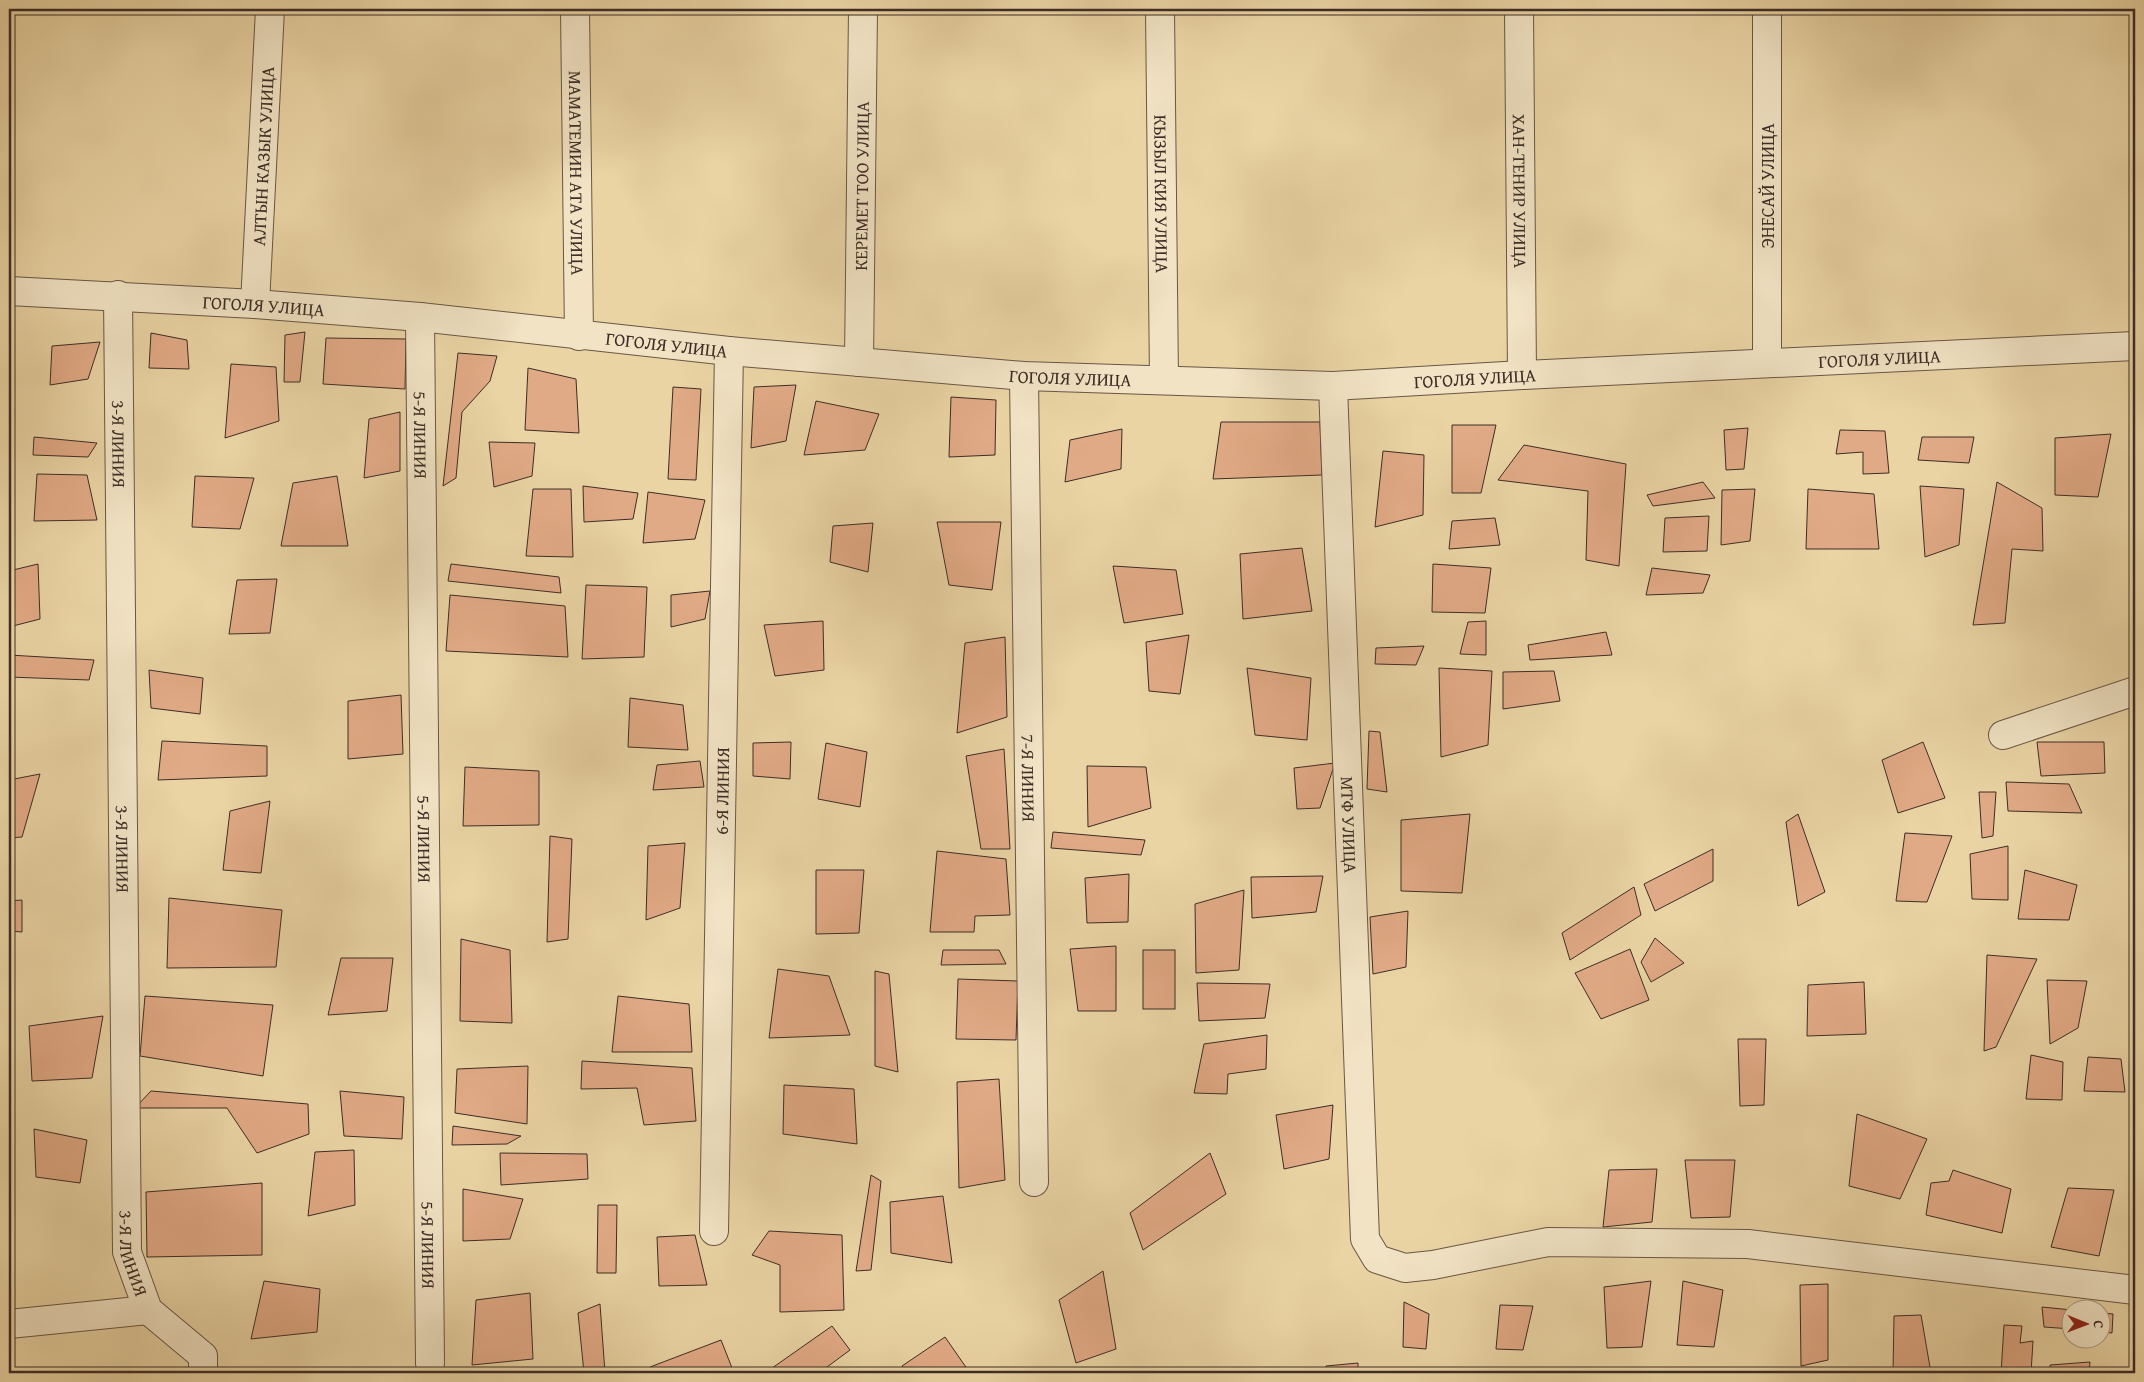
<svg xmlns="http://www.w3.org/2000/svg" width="2144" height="1382" viewBox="0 0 2144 1382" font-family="'Gentium Book Plus',serif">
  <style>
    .building { fill: #e1aa86; stroke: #3d2d27 }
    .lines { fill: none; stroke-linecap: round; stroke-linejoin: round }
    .street-casing { stroke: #685746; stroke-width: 30 }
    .street { stroke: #f1e3c4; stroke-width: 28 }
    .labels { text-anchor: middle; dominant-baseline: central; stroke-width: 5; stroke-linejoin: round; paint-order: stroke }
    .street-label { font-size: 18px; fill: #3d2d27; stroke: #f1e3c4 }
  </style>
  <rect width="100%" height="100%" fill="#ead4a4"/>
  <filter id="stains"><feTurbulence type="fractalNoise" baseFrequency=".004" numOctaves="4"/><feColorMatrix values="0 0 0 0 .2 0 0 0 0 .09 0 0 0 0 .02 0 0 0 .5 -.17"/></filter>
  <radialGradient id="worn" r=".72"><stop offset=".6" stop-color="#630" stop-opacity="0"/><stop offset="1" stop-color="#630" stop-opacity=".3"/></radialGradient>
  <g class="building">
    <polygon points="305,332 300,382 284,382 285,335"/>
    <polygon points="151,333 187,340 189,369 149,368"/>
    <polygon points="326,338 406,339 405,389 323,384"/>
    <polygon points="100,342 88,379 50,385 52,346"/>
    <polygon points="458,353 497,356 490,381 462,412 456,478 443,486"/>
    <polygon points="231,364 276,367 279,421 225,438"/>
    <polygon points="528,368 576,379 579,433 525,430"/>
    <polygon points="796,385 786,441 751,448 754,387"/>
    <polygon points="673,387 701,389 696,480 668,479"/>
    <polygon points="951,397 996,400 995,455 949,457"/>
    <polygon points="816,401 879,414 865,450 804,455"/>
    <polygon points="400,412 400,471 364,478 369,419"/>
    <polygon points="1221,422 1320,422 1322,475 1213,479"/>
    <polygon points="1452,425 1496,425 1481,493 1452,493"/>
    <polygon points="1748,428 1744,469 1726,470 1724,430"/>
    <polygon points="1122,429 1121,469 1065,482 1070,440"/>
    <polygon points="1840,430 1885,431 1889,473 1863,474 1863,452 1836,454"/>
    <polygon points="2111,434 2098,497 2055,495 2055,438"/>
    <polygon points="34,437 97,443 88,457 33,455"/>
    <polygon points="1922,437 1974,437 1969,463 1918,460"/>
    <polygon points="489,442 535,443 532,476 494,487"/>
    <polygon points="1524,445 1626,464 1619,566 1586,560 1588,491 1498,480"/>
    <polygon points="1383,451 1424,455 1423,515 1375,527"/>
    <polygon points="37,474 87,475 97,520 34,521"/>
    <polygon points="195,476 254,478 240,529 192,527"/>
    <polygon points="337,476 348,546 281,546 293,483"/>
    <polygon points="1703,482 1715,498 1653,506 1647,495"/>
    <polygon points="1997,482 2042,508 2043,551 2012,549 2005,623 1973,625"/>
    <polygon points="583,486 638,493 633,519 584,522"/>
    <polygon points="1920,486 1964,489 1959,545 1925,557"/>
    <polygon points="533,489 571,489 573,557 526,556"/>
    <polygon points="1755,489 1750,541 1721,545 1722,490"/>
    <polygon points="1808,489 1874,494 1879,549 1806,549"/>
    <polygon points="648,492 705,500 695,539 643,543"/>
    <polygon points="1709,516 1707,551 1663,552 1665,518"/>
    <polygon points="1495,518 1500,545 1449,549 1452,521"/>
    <polygon points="937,522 1001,522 992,590 949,585"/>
    <polygon points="873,523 868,572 830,562 833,526"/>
    <polygon points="1302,548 1312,611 1243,619 1240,554"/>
    <polygon points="38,564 40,619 9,627 9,571"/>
    <polygon points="451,564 559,577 561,593 448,581"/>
    <polygon points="1433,564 1491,568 1485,613 1432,612"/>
    <polygon points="1113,566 1176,570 1183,614 1124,623"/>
    <polygon points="1652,568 1710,575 1703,593 1646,595"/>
    <polygon points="277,579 270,633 229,634 237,580"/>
    <polygon points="586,585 647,587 644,657 582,659"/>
    <polygon points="710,591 705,619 671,627 671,595"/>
    <polygon points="450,595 565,606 568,657 446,651"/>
    <polygon points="823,621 824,670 775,676 764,625"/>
    <polygon points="1486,621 1486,655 1460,654 1468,622"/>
    <polygon points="1606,632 1612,655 1530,660 1528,645"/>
    <polygon points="1189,635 1180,694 1149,691 1146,642"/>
    <polygon points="1005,637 1007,717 957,733 965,643"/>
    <polygon points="1424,646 1416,665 1375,664 1376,648"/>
    <polygon points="9,655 94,660 89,680 9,677"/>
    <polygon points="1247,668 1311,678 1307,740 1255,735"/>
    <polygon points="1439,668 1492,671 1488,745 1441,757"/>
    <polygon points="149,670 203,678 200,714 151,708"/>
    <polygon points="1554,671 1560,701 1503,709 1503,672"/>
    <polygon points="401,695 403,754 348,759 348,701"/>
    <polygon points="630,698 683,705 688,750 628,747"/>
    <polygon points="1369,731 1380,732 1387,792 1367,789"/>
    <polygon points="162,741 267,746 267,776 158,780"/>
    <polygon points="791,742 790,779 753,776 753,743"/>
    <polygon points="1923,742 1945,798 1898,813 1882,760"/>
    <polygon points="2037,742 2104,742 2105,773 2041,776"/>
    <polygon points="826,743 867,752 860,807 818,799"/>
    <polygon points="1004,749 1010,849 981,849 966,756"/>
    <polygon points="700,761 704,787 653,790 657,765"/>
    <polygon points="1335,763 1320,808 1297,809 1294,768"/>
    <polygon points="1087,766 1146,767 1151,808 1088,827"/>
    <polygon points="465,767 539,771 539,825 463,826"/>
    <polygon points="40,774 22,837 9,838 9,780"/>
    <polygon points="2006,782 2069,784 2082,813 2008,811"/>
    <polygon points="1979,792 1996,792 1993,836 1982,838"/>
    <polygon points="270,801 261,873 223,870 230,811"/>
    <polygon points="1470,814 1462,893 1401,891 1401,820"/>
    <polygon points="1798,814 1825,892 1798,906 1786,822"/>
    <polygon points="1053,832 1145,840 1141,855 1051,848"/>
    <polygon points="1905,833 1952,836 1927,902 1896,901"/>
    <polygon points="550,836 572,839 568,939 547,942"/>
    <polygon points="685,843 680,908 646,920 648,846"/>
    <polygon points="2008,846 2008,900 1972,899 1970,854"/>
    <polygon points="1713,849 1713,881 1655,911 1644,884"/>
    <polygon points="937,851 1006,859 1010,915 975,916 974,932 930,932"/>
    <polygon points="816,870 864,870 859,933 816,934"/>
    <polygon points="2025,870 2077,885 2069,920 2018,919"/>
    <polygon points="1129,874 1128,922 1087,923 1085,878"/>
    <polygon points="1323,876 1316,912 1252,918 1251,877"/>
    <polygon points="1634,887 1641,915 1570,960 1562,933"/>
    <polygon points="1244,890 1239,970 1196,973 1195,904"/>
    <polygon points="169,898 282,910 276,967 167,968"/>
    <polygon points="22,900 22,932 9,931 9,901"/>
    <polygon points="1408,911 1406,967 1373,974 1370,917"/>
    <polygon points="1655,938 1684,963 1651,982 1641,962"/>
    <polygon points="461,939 510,950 512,1023 460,1021"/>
    <polygon points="1116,946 1116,1011 1078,1011 1070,949"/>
    <polygon points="1630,949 1649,1000 1601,1019 1575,973"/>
    <polygon points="943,950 999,950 1006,964 941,965"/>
    <rect x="1143" y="950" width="32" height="59"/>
    <polygon points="1987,955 2037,959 1996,1047 1984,1051"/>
    <polygon points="341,958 393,958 387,1011 328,1015"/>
    <polygon points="778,969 829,976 850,1035 769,1038"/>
    <polygon points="875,971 889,974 898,1072 875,1066"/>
    <polygon points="958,979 1018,981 1016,1040 956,1039"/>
    <polygon points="2047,980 2087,981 2078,1028 2050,1044"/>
    <polygon points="1864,982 1866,1034 1807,1036 1808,985"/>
    <polygon points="1197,983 1270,984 1265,1018 1199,1021"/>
    <polygon points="145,996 273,1005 263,1076 140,1056"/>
    <polygon points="618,996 689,1004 692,1052 612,1052"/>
    <polygon points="103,1016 92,1078 32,1081 29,1026"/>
    <polygon points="1267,1035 1266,1069 1228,1074 1227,1094 1194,1093 1204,1044"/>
    <polygon points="1738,1039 1766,1039 1764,1105 1740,1106"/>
    <polygon points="2031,1055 2063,1062 2062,1100 2026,1099"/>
    <polygon points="2088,1057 2121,1059 2125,1092 2084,1091"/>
    <polygon points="582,1061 692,1068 696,1121 644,1125 637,1088 581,1089"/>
    <polygon points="528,1066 527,1124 455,1113 457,1069"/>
    <polygon points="999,1079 1005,1180 959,1188 957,1082"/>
    <polygon points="784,1085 854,1089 857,1144 783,1134"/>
    <polygon points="151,1091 308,1104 309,1134 257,1153 227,1108 135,1108"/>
    <polygon points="340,1091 404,1097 402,1139 344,1136"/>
    <polygon points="1333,1105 1329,1159 1284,1169 1276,1115"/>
    <polygon points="1857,1114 1927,1139 1900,1199 1849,1186"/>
    <polygon points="453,1126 521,1136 507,1144 452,1145"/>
    <polygon points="34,1129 87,1140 80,1183 36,1177"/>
    <polygon points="354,1150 355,1205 308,1216 315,1152"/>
    <polygon points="500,1153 587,1154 588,1179 501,1185"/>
    <polygon points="1210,1153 1226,1194 1143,1250 1130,1213"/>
    <polygon points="1685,1160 1735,1160 1730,1217 1691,1218"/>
    <polygon points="1657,1169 1652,1222 1603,1227 1609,1170"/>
    <polygon points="1953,1170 2011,1189 2002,1233 1926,1215 1931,1183 1949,1181"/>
    <polygon points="871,1175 881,1181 871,1270 856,1271"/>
    <polygon points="262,1183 262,1255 147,1257 146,1192"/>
    <polygon points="2068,1188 2114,1190 2099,1256 2051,1247"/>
    <polygon points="463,1189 523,1199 510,1239 463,1241"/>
    <polygon points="943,1196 952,1263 891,1253 890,1202"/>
    <polygon points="598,1205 617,1205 616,1273 597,1273"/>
    <polygon points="769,1231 842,1235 844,1310 780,1312 780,1265 752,1255"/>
    <polygon points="695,1235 707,1285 659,1286 657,1237"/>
    <polygon points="1103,1271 1116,1349 1076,1363 1059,1300"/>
    <polygon points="264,1281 320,1289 317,1332 251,1339"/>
    <polygon points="1651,1281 1642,1347 1607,1348 1604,1287"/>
    <polygon points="1683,1281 1723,1290 1714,1347 1677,1345"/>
    <polygon points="1828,1284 1828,1360 1801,1366 1800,1285"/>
    <polygon points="530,1293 533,1359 472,1365 476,1300"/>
    <polygon points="1404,1302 1429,1314 1426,1349 1403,1347"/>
    <polygon points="600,1304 605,1373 584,1373 578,1313"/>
    <polygon points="1500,1305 1533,1306 1523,1350 1496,1349"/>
    <polygon points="2042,1307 2072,1310 2072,1329 2044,1327"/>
    <polygon points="2102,1313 2113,1314 2112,1333 2102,1332"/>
    <polygon points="1921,1315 1931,1373 1893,1373 1894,1316"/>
    <polygon points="2004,1325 2022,1326 2020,1343 2033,1341 2031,1373 2001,1373"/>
    <polygon points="832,1326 850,1350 819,1373 765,1373"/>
    <polygon points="945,1337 970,1373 906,1373 902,1366"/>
    <polygon points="721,1340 734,1373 650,1373 650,1367"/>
    <polygon points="2090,1362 2089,1373 2050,1373 2050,1365"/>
    <polygon points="1358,1363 1358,1373 1325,1373 1326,1366"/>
    <polygon points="1602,1369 1602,1373 1580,1373"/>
  </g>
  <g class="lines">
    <defs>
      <g id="street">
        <path id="s1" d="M575,9l4,327"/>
        <path id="s2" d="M1160,9l4,371"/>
        <path id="s3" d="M1519,9l3,366"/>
        <polyline points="1767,9 1767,363"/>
        <path id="s4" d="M9,291l246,13 165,13 309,34 295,25 309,10 189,-11 613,-29"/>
        <path id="s5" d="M118,295l9,957 21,58 55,46v17"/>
        <path id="s6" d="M255,304l15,-295"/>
        <path id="s7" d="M420,317l10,1046"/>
        <path id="s8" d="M859,362l4,-353"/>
        <path id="s9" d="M1024,376l10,806"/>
        <path id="s10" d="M1333,386l32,853 12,20 28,9 28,-3 115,-23 200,2 387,46"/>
        <polyline points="2003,735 2135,691"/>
        <path id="s11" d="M714,1231l15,-880"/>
        <polyline points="9,1324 148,1310"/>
      </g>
    </defs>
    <use href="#street" class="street-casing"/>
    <use href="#street" class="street"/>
  </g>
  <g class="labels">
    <g class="street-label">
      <text stroke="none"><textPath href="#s6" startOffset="148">АЛТЫН КАЗЫК УЛИЦА</textPath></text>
      <text stroke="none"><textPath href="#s1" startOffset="164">МАМАТЕМИН АТА УЛИЦА</textPath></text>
      <text stroke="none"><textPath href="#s8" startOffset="176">КЕРЕМЕТ ТОО УЛИЦА</textPath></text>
      <text transform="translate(1767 186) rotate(-90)">ЭНЕСАЙ УЛИЦА</text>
      <text stroke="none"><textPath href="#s3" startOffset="182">ХАН-ТЕНИР УЛИЦА</textPath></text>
      <text stroke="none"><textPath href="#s2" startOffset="185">КЫЗЫЛ КИЯ УЛИЦА</textPath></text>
      <text stroke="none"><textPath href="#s4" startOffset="255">ГОГОЛЯ УЛИЦА</textPath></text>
      <text stroke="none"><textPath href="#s4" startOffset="660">ГОГОЛЯ УЛИЦА</textPath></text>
      <text stroke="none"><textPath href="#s4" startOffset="1875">ГОГОЛЯ УЛИЦА</textPath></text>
      <text stroke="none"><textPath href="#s4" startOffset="1065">ГОГОЛЯ УЛИЦА</textPath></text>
      <text stroke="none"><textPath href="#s4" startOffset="1470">ГОГОЛЯ УЛИЦА</textPath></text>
      <text stroke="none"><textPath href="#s7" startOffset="118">5-Я ЛИНИЯ</textPath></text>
      <text stroke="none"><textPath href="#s5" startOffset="149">3-Я ЛИНИЯ</textPath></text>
      <text stroke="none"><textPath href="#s9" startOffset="402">7-Я ЛИНИЯ</textPath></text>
      <text stroke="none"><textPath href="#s11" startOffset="440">6-Я ЛИНИЯ</textPath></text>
      <text stroke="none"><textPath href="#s10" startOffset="439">МТФ УЛИЦА</textPath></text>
      <text stroke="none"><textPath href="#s7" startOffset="522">5-Я ЛИНИЯ</textPath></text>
      <text stroke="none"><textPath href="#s5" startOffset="554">3-Я ЛИНИЯ</textPath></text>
      <text stroke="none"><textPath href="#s7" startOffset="928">5-Я ЛИНИЯ</textPath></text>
      <text stroke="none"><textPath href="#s5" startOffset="959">3-Я ЛИНИЯ</textPath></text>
    </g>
  </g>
  <rect width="2144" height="1382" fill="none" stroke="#ead4a4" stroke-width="30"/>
  <rect x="10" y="10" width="2124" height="1362" fill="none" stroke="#3d2d27" stroke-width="2.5"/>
  <rect x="15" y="15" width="2114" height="1352" fill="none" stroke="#3d2d27"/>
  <g transform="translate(2086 1324) rotate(91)"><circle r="24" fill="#f1e3c4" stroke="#a99a85"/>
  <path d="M0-4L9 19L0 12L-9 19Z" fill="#8f2418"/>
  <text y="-8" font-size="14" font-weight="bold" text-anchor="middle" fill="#3d2d27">С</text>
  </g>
  <rect width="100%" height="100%" filter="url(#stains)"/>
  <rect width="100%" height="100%" fill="url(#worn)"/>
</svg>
